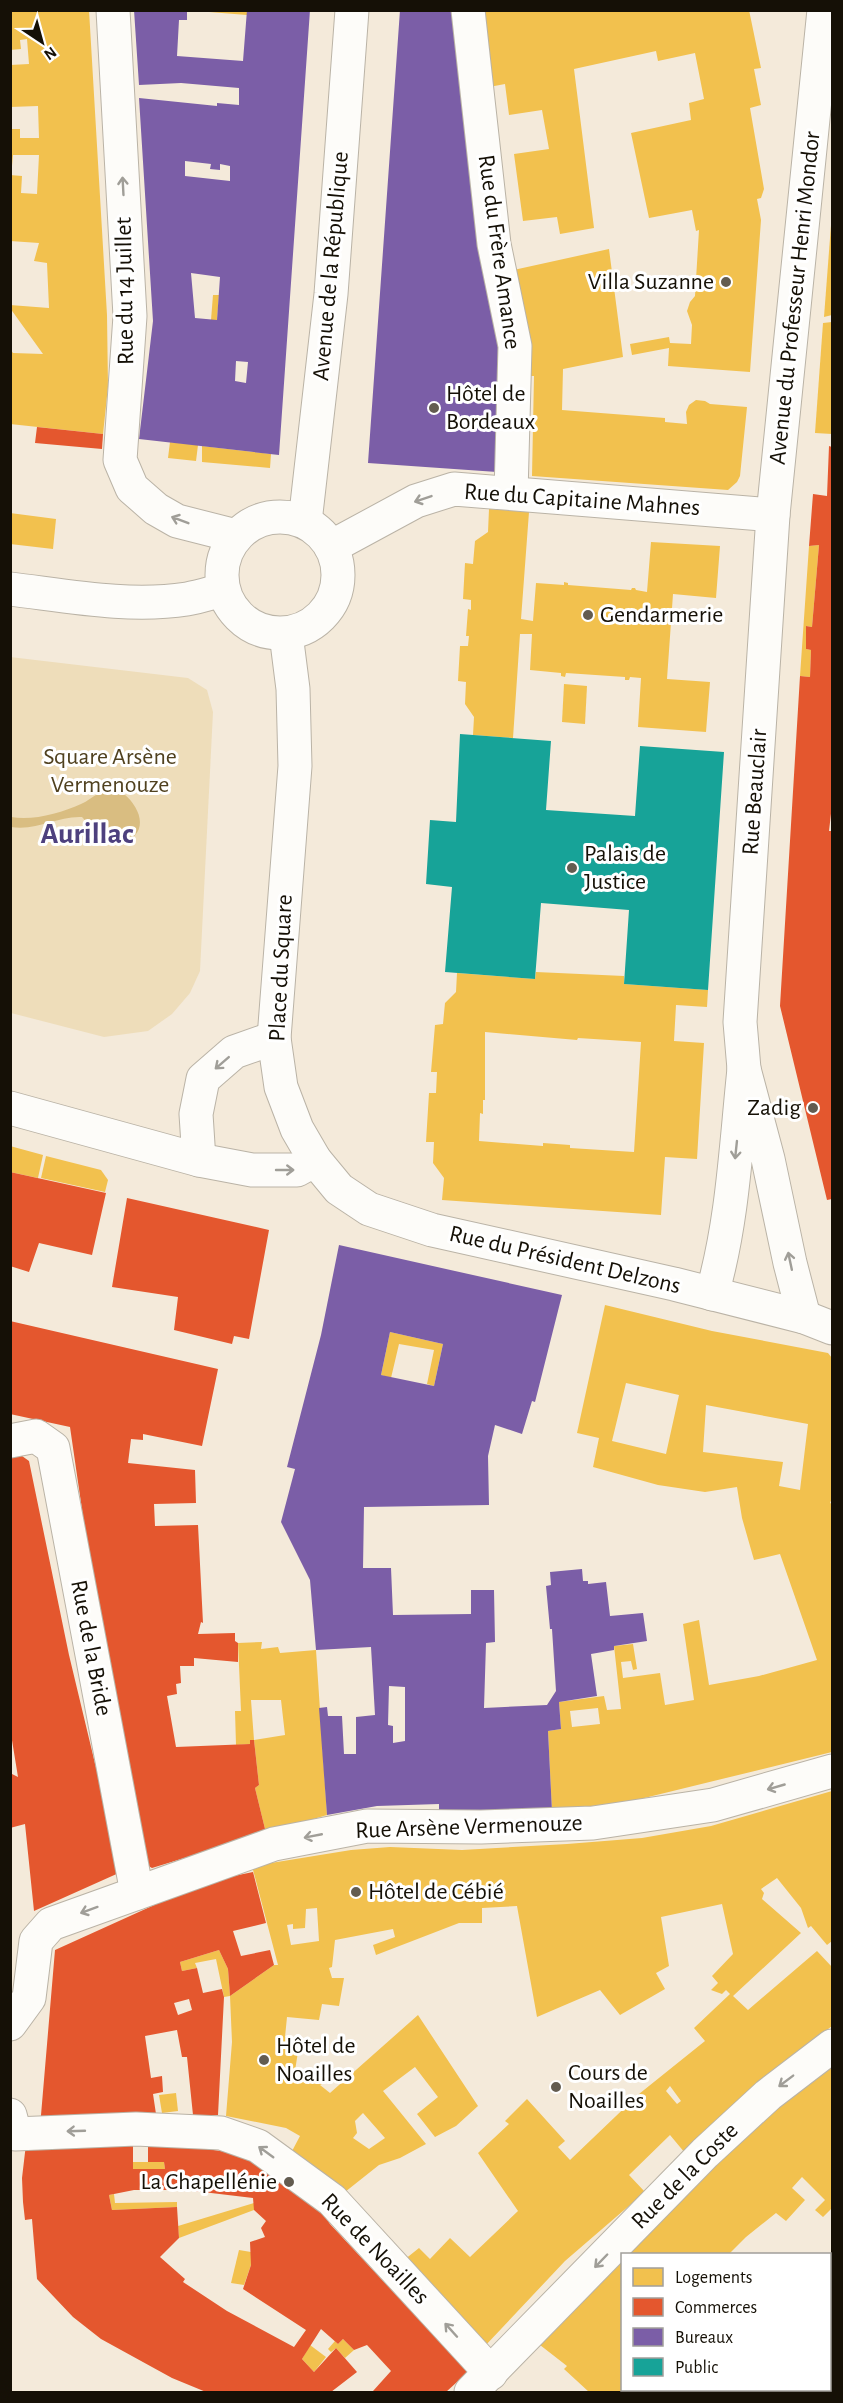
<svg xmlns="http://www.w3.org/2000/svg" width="843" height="2403" viewBox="0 0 843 2403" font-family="'Alegreya Sans',sans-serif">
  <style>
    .green { fill: #eeddba }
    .water { fill: #d9bd81 }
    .homes { fill: #f2c14e; fill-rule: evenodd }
    .shops { fill: #e4572e; fill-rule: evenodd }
    .offices { fill: #7b5ea7; fill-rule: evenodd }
    .public { fill: #17a398 }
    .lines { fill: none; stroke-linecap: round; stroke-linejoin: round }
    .street-casing { stroke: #bab3a6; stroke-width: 35 }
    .secondary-casing { stroke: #bab3a6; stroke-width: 35 }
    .street { stroke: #fdfcf9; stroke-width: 33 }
    .secondary { stroke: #fdfcf9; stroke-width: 33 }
    .oneway { stroke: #a09e98 }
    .poi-dot { fill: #635c50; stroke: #fff; stroke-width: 2 }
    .labels { text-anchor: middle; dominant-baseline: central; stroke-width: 6; stroke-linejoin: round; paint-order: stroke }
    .street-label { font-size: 24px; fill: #151006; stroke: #fff }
    .poi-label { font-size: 24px; fill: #151006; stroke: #fff; text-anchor: start }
    .park-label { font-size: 24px; fill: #50411f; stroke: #fff }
    .district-label { font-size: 30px; font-weight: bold; fill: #4d407e; stroke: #fff }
  </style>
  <rect width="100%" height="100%" fill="#f4eada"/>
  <polygon class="green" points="10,657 188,678 207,690 213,712 200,971 190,993 172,1014 148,1031 104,1037 11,1013"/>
  <path class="water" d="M115,788c17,8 37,36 16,51 -3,2 -9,4 -13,5l-18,-7 -18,-20c-26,-1 -44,14 -71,10v-10c22,4 50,-4 70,-13 13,-6 19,-15 34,-16z"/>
  <g class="homes">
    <polygon points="10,10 89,10 107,315 108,387 103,434 10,424 10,349 13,353 43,354 10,308 10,305 49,308 47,263 34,261 39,243 10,241 10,175 22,176 21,193 37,194 39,155 13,155 12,166 10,165 10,129 20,129 20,138 39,138 38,106 10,107 10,65 29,64 27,39 20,40 21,49 10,50"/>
    <polygon points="209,10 247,10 247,15 209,12"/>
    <polygon points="481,10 749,10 761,68 754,69 761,105 750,108 764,189 761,198 757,199 761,220 750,372 668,366 669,348 632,355 630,344 669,337 670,343 691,344 692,325 687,311 690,302 695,296 699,230 696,231 692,210 649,218 631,133 691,120 689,103 704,99 695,53 658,61 656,51 574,69 594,228 560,234 557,217 523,221 514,154 549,149 542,110 509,115 505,84 489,87"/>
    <polygon points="831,225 832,225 832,315 824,317"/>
    <polygon points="609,249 623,357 563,369 562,410 665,418 665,422 687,424 686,412 689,405 696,400 705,401 710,404 747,407 740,476 737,482 728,490 532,476 534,376 530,376 509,271"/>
    <polygon points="213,295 219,295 217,320 211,320"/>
    <polygon points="832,322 832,434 815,433 823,323"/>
    <polygon points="170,442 198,445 196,461 168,458"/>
    <polygon points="202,446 271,454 270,468 202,462"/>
    <polygon points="489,509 529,512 521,619 533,621 536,583 564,585 564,582 568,583 568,585 631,590 632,588 635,588 636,590 647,592 651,542 720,546 716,598 673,594 667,679 710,682 706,732 638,727 641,678 630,677 629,680 625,680 625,677 566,673 565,677 561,676 561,673 530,670 532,634 520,634 513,738 473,735 474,717 465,704 466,682 458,681 460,646 468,646 469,636 466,636 468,609 471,610 471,600 463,599 465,563 473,564 475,541 488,532"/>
    <polygon points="10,513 56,519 53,549 10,544"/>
    <polygon points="819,545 812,627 806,626 806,649 811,650 810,677 800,676 809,546"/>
    <polygon points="564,684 587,686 585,724 562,722"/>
    <path d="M536,972l88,4v8l84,6 -1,17 -31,-2 -2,36 30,2 -7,116 -32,-2 -4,58 -219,-15 2,-22 -11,-15 1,-21h-8l3,-49h7l1,-21h-6l4,-47 8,-1 2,-21 11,-11 1,-19 78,6zM485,1032l92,8 1,-2 63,4 -7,110 -64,-4v-3l-27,-2v3l-64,-5 1,-28 3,1v-14h2z"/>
    <polygon points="10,1146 43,1155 38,1178 10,1172"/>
    <polygon points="46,1156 101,1170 108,1180 105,1192 41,1178"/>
    <path d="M605,1305l107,26 116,22 4,5v140l-2,5 2,1v248l-200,49 -80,10 -4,-80 13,-2 -2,-27 45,-6 3,14 14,-1 -7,-63 19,-2 4,25 -4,1 -2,-9 -10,1 2,16 37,-5 5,32 29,-5 -11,-76 16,-4 10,65 50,-9 58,-16 -37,-106 -26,6 -12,-42 -5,-31 -32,5 -47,-7 -65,-18 6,-29 -22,-5zM626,1383l53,12 -13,59 -54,-13zM706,1405l102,19 -8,66 -21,-4 4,-24 -80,-10zM598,1708l2,16 -28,3 -2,-16z"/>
    <polygon points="390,1332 443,1344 434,1386 427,1384 434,1350 399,1344 391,1378 381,1375"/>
    <polygon points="262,1642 261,1649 278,1647 280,1653 316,1650 327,1815 266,1833 255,1788 259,1785 254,1740 285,1735 281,1700 251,1700 254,1740 250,1740 250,1744 236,1745 235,1711 241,1711 238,1643"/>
    <path d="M832,1791v150l-5,4 -16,-19 -3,2 -7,-20 -24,-30 -16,11 3,4 -2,6 39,34 -68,63 15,14 69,-59 15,16v59l-84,65 -63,62 -15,-18 -41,40 16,17 -80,69 -81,86 -80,-87 15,-12 11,11 20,-21 20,19 48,-46 -40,-58 31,-29 -4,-3 22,-22 38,42 -7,6 12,13 69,-66 66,-53 -11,-13 36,-34 -4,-4 -4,4 -11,-4 7,-7 -6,-7 21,-22 -11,-50 -61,13 8,49 -13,7 9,16 -45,26 -20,-25 -63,27 -20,-111 -35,2v15h-23l-83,32 -3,-10 22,-8 -2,-8 -58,11 -3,27 -3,1 3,10h12l-5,28 -17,-2 -3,16 -32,-3 -2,20 15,2 -6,38 28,7 -2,1 10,8 88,-78 60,91 -22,20 -21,11 -18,-23 21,-17 -23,-30 -32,24 43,53 -26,14 -21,7 -34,27 -54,-39 9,-17 -14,-8 -60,-12 6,-74 -2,-46 44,-31h4l-26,-99 99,-16 39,-3 72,3 105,-6 75,-6 69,-12zM317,1908l2,33 -28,4 -4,-20 6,-1v5l12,-1 1,-19zM670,2086l11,15 -4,3 -11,-13zM363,2113l22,25 -16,11 -16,-11 4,-5 -2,-12z"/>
    <polygon points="219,1950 228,1969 230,1996 224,1997 216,1959 195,1963 197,1968 182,1971 180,1962"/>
    <polygon points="832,2059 832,2208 823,2217 815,2210 825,2200 802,2177 792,2188 805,2200 786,2221 776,2213 746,2237 729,2254 629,2254 719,2161"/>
    <polygon points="176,2093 178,2111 162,2113 159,2095"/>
    <polygon points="133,2162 164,2162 165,2169 133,2169"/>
    <polygon points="114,2194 115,2203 177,2202 177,2207 112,2210 109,2195"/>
    <polygon points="254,2203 254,2210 179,2238 178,2226"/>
    <polygon points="239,2250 251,2252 251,2265 244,2285 231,2283"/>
    <polygon points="622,2261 622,2390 691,2390 688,2392 589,2392 564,2369 567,2366 540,2345"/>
    <polygon points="343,2339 354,2350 345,2358 336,2348 331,2352 328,2349 335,2341 338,2344"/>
    <polygon points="310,2345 326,2357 314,2372 302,2359"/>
  </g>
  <g class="shops">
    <polygon points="37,427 103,434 102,449 35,443"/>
    <polygon points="829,446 832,447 832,805 829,831 832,831 832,1199 827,1200 780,1006 800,676 810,677 811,650 806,649 806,626 812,627 819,545 809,546 813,494 827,496"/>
    <polygon points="10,1172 106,1193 92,1255 39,1243 29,1272 10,1266"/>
    <polygon points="127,1198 269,1230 249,1339 234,1336 232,1344 174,1330 178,1297 112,1287"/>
    <polygon points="10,1321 218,1369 202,1446 143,1434 143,1440 131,1439 128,1463 195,1470 196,1503 154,1504 155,1526 198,1525 203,1623 201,1622 198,1634 235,1633 235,1641 238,1643 238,1662 194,1658 194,1666 180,1666 181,1683 176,1684 177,1694 167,1696 176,1747 250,1744 250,1740 254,1740 259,1785 255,1788 266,1833 152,1868 143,1863 86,1537 70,1427 10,1414"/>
    <polygon points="22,1456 29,1461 69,1655 121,1872 34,1911 25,1824 10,1828 10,1773 18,1777 10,1728 10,1458"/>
    <path d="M253,1872l13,51 -33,8 8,25 29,-6 4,15 -44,31 -2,-27 -9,-19 -39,12 2,9 15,-3 6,25 19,-4 2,8 -6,118h-25l-6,-58h-5l-5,-27 -32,6 6,42 11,-2 1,16 -10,2 3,20 -116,13 15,-177 150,-68zM189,1999l3,11 -14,5 -4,-12z"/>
    <path d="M26,2144h107v25h32l-1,-7h-16v-18h22l58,8 25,7 60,41 17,24 138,148 -22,20h-72l-1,-1 18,-20 -24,-26 -13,5 -11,-11 -5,5 -17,-15 -19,30 12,13 22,-24 21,24 -26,20h-125l-34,-14 -71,-39 -28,-22 -36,-38 -5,-60 -7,1 -2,-18 -1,-24zM134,2190h52l67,8 1,12 12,11 -5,7 4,9 -15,5 1,23 -8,24 63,41 -12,17 -67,-36 -44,-29 2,-3 -25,-22 19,-19 -2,-31 -65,3 -3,-15z"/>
  </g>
  <g class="offices">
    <path d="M134,10h53v10h-8l-2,36 66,5 4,-51h63l-31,445 -140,-16 14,-118 -14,-223 78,8v-3l22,2v-17l-58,-5 -42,2zM185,161l26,3 -1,5 10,1v-6l10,2v15l-45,-5zM191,273l29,4 -3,43 -22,-2zM236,361l12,1 -2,21 -11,-2z"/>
    <polygon points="400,10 459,10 480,222 498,347 497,472 368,463"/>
    <path d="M339,1245l223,50 -27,107 -3,-1 -10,33 -27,-9 -7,31 1,49 -125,2 -1,61h28l2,47 78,-1v-24h23l1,52 -9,1 -2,65 63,-3 9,-14 -4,-62h-2l-4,-43 5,-1 -1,-13 32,-3 1,12h5v3l18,-2 4,34 33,-3 4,28 -33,5v4l-23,4 6,42 -38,6 2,27 -13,2 4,80h-113v-7l-62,2 -50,9 -8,-107 8,-1 1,9h14l2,38h12v-37l19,-2 -4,-68 -55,3 -6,-70 -29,-58 14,-53 -8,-2 34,-132zM390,1332l53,12 -9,42 -53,-11zM389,1686l16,1v54l-12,2v-17l-5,-1z"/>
  </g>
  <polygon class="public" points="460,734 551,741 546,810 635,816 640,746 724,752 708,990 624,984 629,910 541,903 535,979 445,972 452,887 426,884 430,820 456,822"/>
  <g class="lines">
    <defs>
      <g id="street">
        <polyline points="113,10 130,316 120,460 132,488 156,509 177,521 236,536"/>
        <polyline points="468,10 494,244 515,346 511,493"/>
        <polyline points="331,547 416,501 454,489 773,515"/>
        <polyline points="744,1069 740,1022 773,515 824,10"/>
        <polyline points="10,1108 199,1160 252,1170 297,1170 315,1160"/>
        <polyline points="199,1160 196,1114 203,1079 234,1052 274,1038"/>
        <path d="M712,1294c21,-73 24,-150 32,-225l24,90 22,104 14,54"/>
        <polyline points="10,1441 36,1436 53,1448 137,1893"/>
        <polyline points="10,2024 29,1998 36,1941 51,1924 274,1844 367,1826 481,1827 593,1823 713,1805 832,1771"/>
        <polyline points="10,2115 15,2134 136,2129 221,2133 258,2146 332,2200 491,2373"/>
        <polyline points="471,2392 705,2153 768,2095 832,2046"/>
      </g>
      <g id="secondary">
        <circle cx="280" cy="575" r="58"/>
        <polyline points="305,522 331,294 352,10"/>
        <path d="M10,589c58,7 119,19 177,10 12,-2 24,-6 36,-9"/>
        <polyline points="286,634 293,689 295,766 274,1038 281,1087 297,1129 315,1160 339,1189 369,1209 432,1230 674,1284 804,1317 832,1328"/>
      </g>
    </defs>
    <use href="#street" class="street-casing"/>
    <use href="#secondary" class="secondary-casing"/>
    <use href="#street" class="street"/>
    <use href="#secondary" class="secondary"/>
  </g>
  <defs><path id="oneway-shaft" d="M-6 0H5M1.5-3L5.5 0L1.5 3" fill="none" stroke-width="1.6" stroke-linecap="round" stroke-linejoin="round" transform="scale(1.5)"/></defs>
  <g class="oneway">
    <use href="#oneway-shaft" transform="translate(123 186) rotate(-93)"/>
    <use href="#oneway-shaft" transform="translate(423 499) rotate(161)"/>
    <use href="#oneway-shaft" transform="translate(180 520) rotate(-159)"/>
    <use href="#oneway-shaft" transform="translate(222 1063) rotate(139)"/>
    <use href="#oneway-shaft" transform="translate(736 1150) rotate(96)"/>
    <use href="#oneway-shaft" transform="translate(285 1170)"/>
    <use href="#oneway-shaft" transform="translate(790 1261) rotate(-102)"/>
    <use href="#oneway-shaft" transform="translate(776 1787) rotate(164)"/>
    <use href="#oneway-shaft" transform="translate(313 1836) rotate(169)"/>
    <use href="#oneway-shaft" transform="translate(89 1910) rotate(160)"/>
    <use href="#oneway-shaft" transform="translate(786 2081) rotate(143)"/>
    <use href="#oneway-shaft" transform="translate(76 2131) rotate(178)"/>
    <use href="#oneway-shaft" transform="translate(266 2152) rotate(-144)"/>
    <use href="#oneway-shaft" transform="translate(601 2261) rotate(134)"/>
    <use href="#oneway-shaft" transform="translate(451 2330) rotate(-132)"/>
  </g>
  <g class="poi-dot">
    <circle cx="726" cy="282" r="6"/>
    <circle cx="434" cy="408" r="6"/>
    <circle cx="588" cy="615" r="6"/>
    <circle cx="572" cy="868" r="6"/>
    <circle cx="813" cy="1108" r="6"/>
    <circle cx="356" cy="1892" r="6"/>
    <circle cx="264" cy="2060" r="6"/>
    <circle cx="556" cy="2087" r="6"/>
    <circle cx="289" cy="2182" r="6"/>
  </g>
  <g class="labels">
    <g class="street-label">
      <text transform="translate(499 252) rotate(82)">Rue du Frère Amance</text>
      <text transform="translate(331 266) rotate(-85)">Avenue de la République</text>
      <text transform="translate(125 291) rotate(-91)">Rue du 14 Juillet</text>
      <text transform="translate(795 298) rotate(-84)">Avenue du Professeur Henri Mondor</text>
      <text transform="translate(582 500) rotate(4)">Rue du Capitaine Mahnes</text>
      <text transform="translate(755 792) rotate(-86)">Rue Beauclair</text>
      <text transform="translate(281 968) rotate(-87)">Place du Square</text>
      <text transform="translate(565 1260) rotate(13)">Rue du Président Delzons</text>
      <text transform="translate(91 1648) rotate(79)">Rue de la Bride</text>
      <text transform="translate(469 1827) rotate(-2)">Rue Arsène Vermenouze</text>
      <text transform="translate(685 2176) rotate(-45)">Rue de la Coste</text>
      <text transform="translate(375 2249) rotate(46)">Rue de Noailles</text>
    </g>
    <g class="poi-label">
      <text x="714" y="282" text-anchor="end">Villa Suzanne</text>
      <text x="446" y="394">Hôtel de<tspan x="446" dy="28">Bordeaux</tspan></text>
      <text x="600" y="615">Gendarmerie</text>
      <text x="584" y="854">Palais de<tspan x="584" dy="28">Justice</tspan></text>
      <text x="801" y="1108" text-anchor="end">Zadig</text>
      <text x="368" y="1892">Hôtel de Cébié</text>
      <text x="276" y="2046">Hôtel de<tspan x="276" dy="28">Noailles</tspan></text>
      <text x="568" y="2073">Cours de<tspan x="568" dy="28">Noailles</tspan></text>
      <text x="277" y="2182" text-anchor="end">La Chapellénie</text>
    </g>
    <g class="park-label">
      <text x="110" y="757">Square Arsène<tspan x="110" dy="28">Vermenouze</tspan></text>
    </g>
    <g class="district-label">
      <text x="87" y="834">Aurillac</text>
    </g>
  </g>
  <rect width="843" height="2403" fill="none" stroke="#151006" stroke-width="24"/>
  <rect x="621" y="2253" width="210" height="138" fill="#ffffff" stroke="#a19f9b" stroke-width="1.5"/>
  <rect x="633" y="2268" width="30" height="18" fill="#f2c14e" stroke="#a19f9b" stroke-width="1.5"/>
  <text x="675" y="2283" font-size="18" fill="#151006">Logements</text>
  <rect x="633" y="2298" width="30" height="18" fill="#e4572e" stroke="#a19f9b" stroke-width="1.5"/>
  <text x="675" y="2313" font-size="18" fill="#151006">Commerces</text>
  <rect x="633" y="2328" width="30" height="18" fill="#7b5ea7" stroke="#a19f9b" stroke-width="1.5"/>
  <text x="675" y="2343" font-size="18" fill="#151006">Bureaux</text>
  <rect x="633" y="2358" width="30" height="18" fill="#17a398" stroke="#a19f9b" stroke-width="1.5"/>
  <text x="675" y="2373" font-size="18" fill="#151006">Public</text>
  <g transform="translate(42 42) rotate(144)" stroke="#ffffff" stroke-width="4.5" paint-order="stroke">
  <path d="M0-4.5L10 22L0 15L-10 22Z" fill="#151006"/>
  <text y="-9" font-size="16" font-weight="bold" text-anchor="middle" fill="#151006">N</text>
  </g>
</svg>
